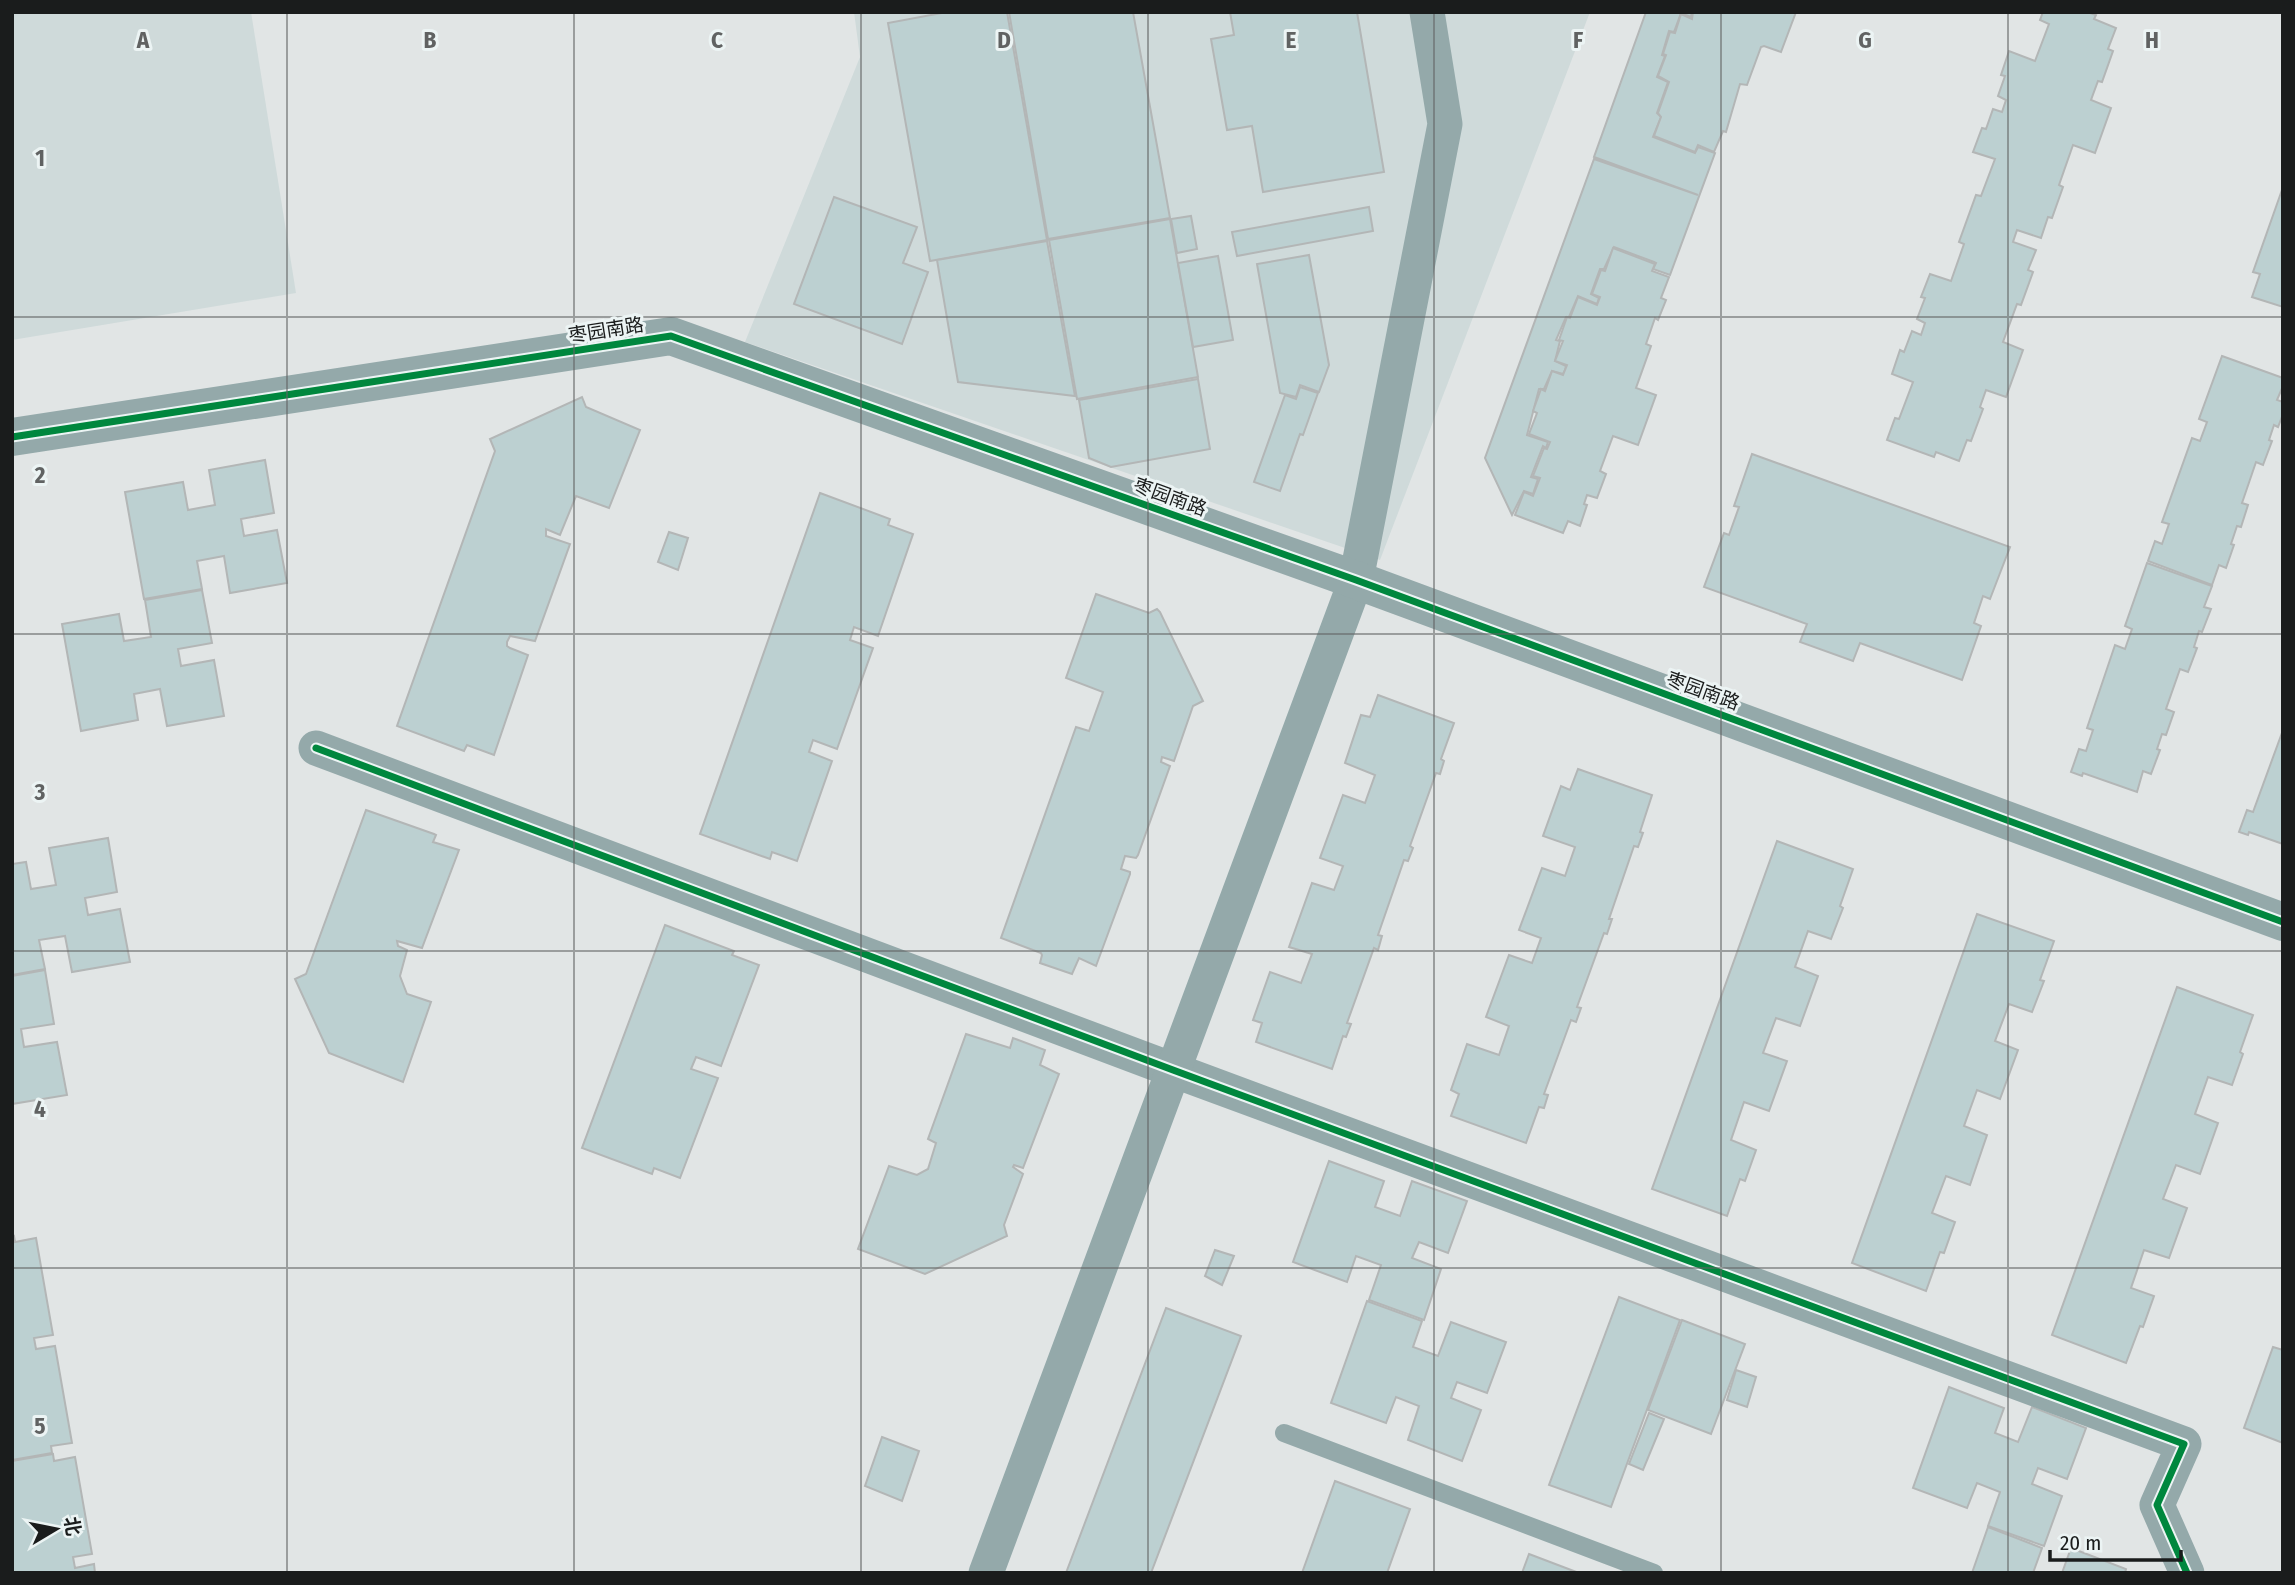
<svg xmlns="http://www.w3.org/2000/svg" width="2295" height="1585" viewBox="0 0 2295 1585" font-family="'Fira Sans Condensed','Noto Sans SC',sans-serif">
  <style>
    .built { fill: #cfdada }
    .building { fill: #bcd0d1; stroke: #b3b6b6; stroke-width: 2 }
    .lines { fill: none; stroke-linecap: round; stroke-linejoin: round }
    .service { stroke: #94a9aa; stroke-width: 18 }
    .minor { stroke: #94a9aa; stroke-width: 35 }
    .tertiary { stroke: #94a9aa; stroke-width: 38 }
    .cycleway-casing { stroke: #ecf4f4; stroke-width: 11 }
    .cycleway { stroke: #00873e; stroke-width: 7 }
    .grid { fill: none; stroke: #606262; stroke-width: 2; stroke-opacity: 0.55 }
    .labels { text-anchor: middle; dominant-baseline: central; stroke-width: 6; stroke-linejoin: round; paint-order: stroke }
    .street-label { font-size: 19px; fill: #1a1c1c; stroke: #ecf4f4 }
    .grid-label { font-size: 23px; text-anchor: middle; font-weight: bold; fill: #606262; stroke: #ecf4f4; stroke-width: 6; stroke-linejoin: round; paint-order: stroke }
  </style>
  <rect width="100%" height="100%" fill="#e1e5e5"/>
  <g class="built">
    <polygon points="12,12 251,12 296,293 12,340"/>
    <polygon points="854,12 1590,12 1380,560 745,342 860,57"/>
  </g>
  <g class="building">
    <polygon points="947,12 1007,12 1047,240 930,261 888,23"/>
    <polygon points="1009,12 1133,12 1170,218 1048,239"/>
    <polygon points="1230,12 1357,12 1384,172 1263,192 1252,126 1227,130 1211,39 1234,35"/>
    <polygon points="1646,12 1692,12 1691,17 1681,13 1674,32 1669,31 1662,55 1665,56 1657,77 1668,82 1657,113 1661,117 1653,137 1695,153 1698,147 1715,153 1670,275 1653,269 1656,263 1654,262 1614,247 1604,269 1600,269 1591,294 1599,298 1597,304 1578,296 1569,317 1566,317 1556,340 1560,341 1555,361 1566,366 1565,370 1563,374 1552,371 1544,389 1539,389 1527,435 1548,442 1546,448 1543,446 1531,477 1538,479 1533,494 1524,491 1512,515 1485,458 1594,159 1698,195 1594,157"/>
    <polygon points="1693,12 1796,12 1781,52 1764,46 1761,47 1747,85 1740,84 1726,132 1723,131 1714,152 1698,145 1695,152 1654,136 1661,117 1658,113 1669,82 1658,76 1666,55 1663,54 1670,32 1675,33 1681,14 1692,19"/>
    <polygon points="2043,12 2087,12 2096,15 2094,19 2116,28 2108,49 2113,51 2102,82 2098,81 2091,100 2111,108 2095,153 2073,145 2059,185 2063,187 2052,218 2048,217 2041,238 2017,230 2013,242 2036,250 2028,270 2033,272 2021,305 2017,304 2003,342 2023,350 2006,397 1986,390 1980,407 1983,409 1971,441 1967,440 1959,461 1936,452 1934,457 1887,440 1895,418 1899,419 1913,382 1892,374 1900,350 1904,352 1912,331 1921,335 1925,323 1917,319 1925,298 1921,297 1930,274 1951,281 1964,244 1959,242 1976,195 1981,196 1995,159 1973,152 1982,128 1986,129 1993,109 2002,112 2006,100 1998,96 2005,76 2001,75 2009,51 2035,61 2049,24 2040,20"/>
    <polygon points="2283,187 2283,307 2252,297 2260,274 2253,272"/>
    <polygon points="834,197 917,227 903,263 928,272 902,344 794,304"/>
    <polygon points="1369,207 1373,231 1237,256 1232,232"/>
    <polygon points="1191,216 1197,249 1177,253 1171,219"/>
    <polygon points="1170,219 1198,377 1077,399 1049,240"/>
    <polygon points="1047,241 1075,396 958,382 937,260"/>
    <polygon points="1613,248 1655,264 1652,271 1669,277 1661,298 1666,300 1658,320 1655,318 1646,344 1651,346 1636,388 1656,395 1638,445 1613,436 1600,471 1606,474 1597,498 1587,495 1584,504 1587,505 1580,526 1568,521 1563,533 1515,515 1524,492 1533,496 1540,478 1533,476 1544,448 1547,449 1550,442 1529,434 1537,413 1533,411 1541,389 1545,391 1552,371 1563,375 1567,365 1555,361 1563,341 1559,340 1567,317 1570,318 1578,297 1597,305 1600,297 1592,294 1601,270 1605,271"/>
    <polygon points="1309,255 1329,365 1319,392 1300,385 1296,397 1280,393 1257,264"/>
    <polygon points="1218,256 1233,340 1193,347 1178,263"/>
    <polygon points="2222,356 2283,378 2283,386 2277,400 2283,402 2283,414 2278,427 2274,425 2269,440 2272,441 2263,465 2256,462 2242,503 2248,505 2241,527 2237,526 2231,544 2234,545 2226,568 2219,565 2212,585 2148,561 2155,541 2162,544 2169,524 2162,522 2192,438 2200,441 2207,422 2199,419"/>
    <polygon points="1198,379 1210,449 1111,467 1089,458 1079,400"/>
    <polygon points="1300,387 1318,393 1303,435 1300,434 1280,491 1254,482 1285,395 1296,399"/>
    <polygon points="582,397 586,407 640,430 609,508 576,496 560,535 546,529 546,536 570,544 535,641 510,636 507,642 507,646 510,648 528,655 494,755 467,745 464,751 397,726 495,451 490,439"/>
    <polygon points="1752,454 2010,547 1990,599 1983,596 1974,623 1981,626 1962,680 1860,643 1853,661 1800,642 1807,624 1704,587 1724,533 1729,535 1739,507 1734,506"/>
    <polygon points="265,460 274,513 241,519 244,536 277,530 287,583 230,593 224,556 197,561 202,589 144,599 125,492 183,482 188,510 215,505 209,470"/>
    <polygon points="820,493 890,519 888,525 913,534 878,636 854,627 850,640 873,648 837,749 813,740 809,752 832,761 797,861 772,852 770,859 700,834"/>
    <polygon points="669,532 688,538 678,570 658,562"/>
    <polygon points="2147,563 2212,586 2204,607 2211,609 2202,632 2199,631 2194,647 2197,648 2188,672 2180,669 2166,709 2174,712 2166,735 2162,734 2157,749 2160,750 2151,774 2143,771 2137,792 2083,773 2082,776 2071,772 2079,749 2086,751 2093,730 2087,728 2115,645 2125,649 2132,629 2125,626"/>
    <polygon points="202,590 212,643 178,649 181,666 214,660 224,716 167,726 160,689 134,694 138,720 81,731 62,624 119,614 124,641 151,637 145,600"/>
    <polygon points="1096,594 1149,613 1157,609 1160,612 1203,701 1193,706 1174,761 1162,757 1161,762 1170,766 1138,855 1136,858 1125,856 1121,869 1130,872 1130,874 1096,966 1079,958 1072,974 1040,963 1042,955 1041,953 1001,938 1076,727 1089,731 1103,692 1066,678"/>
    <polygon points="1378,695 1454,723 1441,759 1444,761 1440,774 1436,773 1410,846 1413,848 1408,861 1404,860 1378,935 1382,936 1378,950 1374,948 1347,1023 1351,1024 1346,1037 1343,1036 1332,1069 1256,1042 1262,1023 1253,1020 1270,972 1301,983 1312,954 1289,947 1312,883 1334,890 1343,866 1320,858 1343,795 1365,803 1375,775 1345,763 1361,715 1370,717"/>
    <polygon points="2283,730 2283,844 2249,832 2248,835 2239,832 2247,810 2253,812"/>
    <polygon points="1578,769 1652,795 1640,832 1643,833 1638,847 1634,846 1609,919 1612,919 1607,934 1604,933 1577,1007 1581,1008 1576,1022 1571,1020 1544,1094 1548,1095 1544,1108 1539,1107 1526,1143 1451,1116 1459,1094 1451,1090 1467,1044 1499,1055 1509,1026 1486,1017 1509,955 1532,963 1541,938 1519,930 1542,868 1565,876 1575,847 1543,836 1561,786 1570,790"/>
    <polygon points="366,810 434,834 436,835 433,842 459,850 422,948 397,941 398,946 407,950 400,976 407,994 431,1002 403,1082 329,1053 295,979 306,974"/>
    <polygon points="108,838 117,892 85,898 88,915 120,909 130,962 72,972 65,936 39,940 45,969 12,975 12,864 26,862 31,889 56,885 49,848"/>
    <polygon points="1777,841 1853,869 1840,906 1843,908 1831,939 1808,931 1795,967 1818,976 1800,1026 1776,1018 1763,1053 1787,1061 1769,1111 1744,1102 1731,1140 1756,1150 1745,1181 1740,1179 1727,1216 1652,1189"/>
    <polygon points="1977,914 2054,941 2040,980 2044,981 2032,1012 2009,1004 1995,1041 2018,1050 2000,1099 1977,1090 1964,1126 1987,1135 1970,1185 1946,1176 1932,1213 1955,1222 1944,1253 1940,1252 1926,1291 1852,1263"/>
    <polygon points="665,925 734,951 732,955 759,965 721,1066 696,1057 691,1069 718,1078 680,1178 654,1168 652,1174 582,1148"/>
    <polygon points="45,970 54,1024 21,1029 24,1047 57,1042 67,1095 12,1104 12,976"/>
    <polygon points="2177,987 2253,1015 2240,1052 2243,1054 2232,1085 2208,1077 2195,1114 2218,1123 2200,1174 2176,1165 2163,1199 2187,1208 2169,1258 2144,1250 2131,1288 2154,1296 2143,1327 2140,1326 2126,1363 2052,1335"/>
    <polygon points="966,1034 1010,1048 1013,1038 1045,1050 1040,1065 1059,1074 1023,1168 1014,1165 1013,1167 1023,1174 1004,1225 1007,1236 925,1274 858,1249 889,1166 917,1175 928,1169 936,1143 928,1139"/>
    <polygon points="1329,1161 1384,1181 1375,1207 1400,1216 1412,1181 1467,1201 1448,1253 1419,1242 1412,1258 1441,1269 1424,1320 1369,1300 1381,1265 1356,1256 1347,1282 1293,1262"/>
    <polygon points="14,1236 15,1242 36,1238 53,1335 34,1338 36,1349 55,1346 72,1443 51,1446 52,1453 12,1460 12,1237"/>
    <polygon points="1215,1250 1234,1256 1222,1285 1205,1276"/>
    <polygon points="1619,1297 1680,1320 1611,1507 1549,1485"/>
    <polygon points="1367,1301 1422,1321 1413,1347 1438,1356 1451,1322 1506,1342 1487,1393 1457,1382 1451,1398 1481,1410 1462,1461 1408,1440 1419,1406 1396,1397 1386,1423 1331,1403"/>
    <polygon points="1166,1308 1241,1336 1151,1573 1066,1573"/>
    <polygon points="1682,1320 1745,1344 1711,1434 1648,1410"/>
    <polygon points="2273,1347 2283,1350 2283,1443 2244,1428"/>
    <polygon points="1736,1370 1756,1377 1747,1407 1727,1400"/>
    <polygon points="1949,1387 2004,1408 1995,1433 2018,1442 2032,1407 2086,1428 2067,1479 2038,1468 2032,1484 2062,1496 2044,1546 1988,1526 2000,1492 1977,1483 1967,1508 1913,1488"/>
    <polygon points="1649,1413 1664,1419 1643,1470 1629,1464"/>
    <polygon points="882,1437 919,1451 902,1501 865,1486"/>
    <polygon points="53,1454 54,1461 75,1457 92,1554 73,1557 75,1568 94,1564 95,1573 12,1573 12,1461"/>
    <polygon points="1335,1481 1410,1509 1387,1573 1302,1573"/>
    <polygon points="1988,1527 2042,1548 2033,1573 1972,1573"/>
    <polygon points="2071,1548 2126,1569 2125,1573 2062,1573"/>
    <polygon points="1529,1554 1579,1573 1522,1573"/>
  </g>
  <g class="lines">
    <polyline class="service" points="1284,1433 1654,1573"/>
    <g class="minor">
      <polyline points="316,748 1173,1070 2184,1444 2157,1505 2187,1573"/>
      <polyline points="986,1573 1356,580 1445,124 1427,12"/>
    </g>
    <polyline class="tertiary" points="12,437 671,336 1356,580 2283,922"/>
    <defs>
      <g id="cycleway">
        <polyline points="12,437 671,336 1356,580 2283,922"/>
        <polyline points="316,748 1173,1070 2184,1444 2157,1505 2187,1573"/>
      </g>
    </defs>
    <use href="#cycleway" class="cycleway-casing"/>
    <use href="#cycleway" class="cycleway"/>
  </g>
  <path class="grid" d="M287,12v1561M574,12v1561M861,12v1561M1148,12v1561M1434,12v1561M1721,12v1561M2008,12v1561M12,317h2271M12,634h2271M12,951h2271M12,1268h2271"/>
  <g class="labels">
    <g class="street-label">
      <text transform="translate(606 330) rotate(-9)">枣园南路</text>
      <text transform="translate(1170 497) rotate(20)">枣园南路</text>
      <text transform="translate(1703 691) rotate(20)">枣园南路</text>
    </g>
  </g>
  <g class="grid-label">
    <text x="143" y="48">A</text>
    <text x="430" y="48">B</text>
    <text x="717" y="48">C</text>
    <text x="1004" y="48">D</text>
    <text x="1291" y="48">E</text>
    <text x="1578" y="48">F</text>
    <text x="1865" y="48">G</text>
    <text x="2152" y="48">H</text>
    <text x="40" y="166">1</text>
    <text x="40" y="483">2</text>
    <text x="40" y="800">3</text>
    <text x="40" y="1117">4</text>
    <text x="40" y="1434">5</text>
  </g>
  <rect width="2295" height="1585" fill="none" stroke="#1a1c1c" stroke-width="28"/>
  <g transform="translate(56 1529) rotate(80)" stroke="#ecf4f4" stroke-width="5" paint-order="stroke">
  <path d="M0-5L12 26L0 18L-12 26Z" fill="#1a1c1c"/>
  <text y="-10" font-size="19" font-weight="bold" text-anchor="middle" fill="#1a1c1c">北</text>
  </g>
  <path d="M2050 1550v10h131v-10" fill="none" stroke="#1a1c1c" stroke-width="3.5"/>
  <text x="2060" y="1550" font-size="21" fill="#1a1c1c" stroke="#ecf4f4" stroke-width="5" paint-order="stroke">20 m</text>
</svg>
